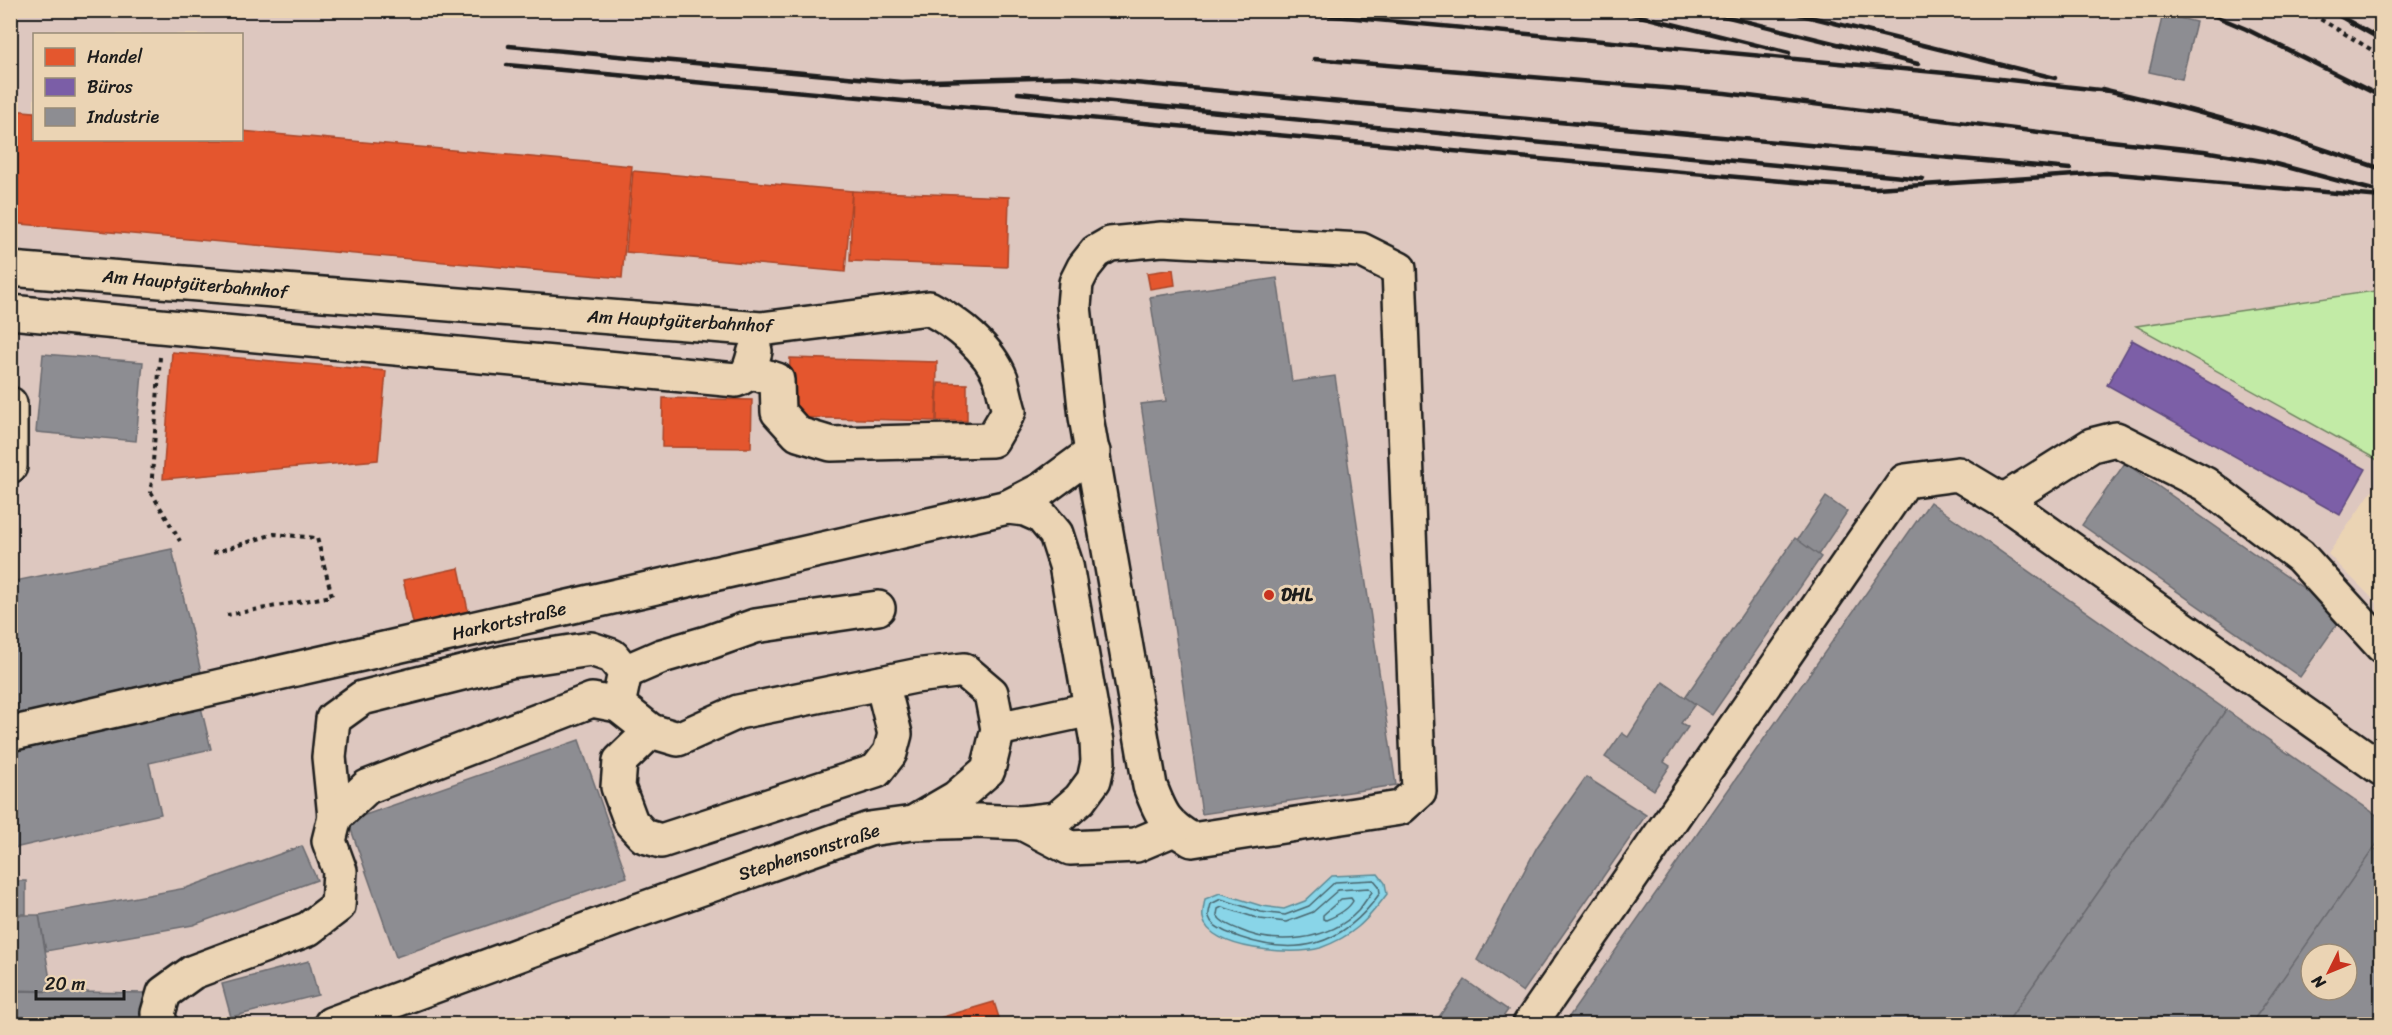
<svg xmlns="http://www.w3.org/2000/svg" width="2392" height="1035" viewBox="0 0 2392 1035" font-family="Sriracha,sans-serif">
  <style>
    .built { fill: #ddc7bf; fill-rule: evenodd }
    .green { fill: #c2eba6; stroke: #6f8461; stroke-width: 1.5 }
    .water { fill: #89d5e8; stroke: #5d8b96; stroke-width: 1.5 }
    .shops { fill: #e4572e; stroke: #a84529; stroke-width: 1.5 }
    .offices { fill: #7b5ea7; stroke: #5e4a7d; stroke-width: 1.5 }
    .industry { fill: #8d8d92; stroke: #6b6b6f; stroke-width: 1.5; fill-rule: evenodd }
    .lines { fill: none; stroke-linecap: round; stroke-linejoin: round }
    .shore { stroke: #48666e; stroke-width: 1.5 }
    .minor-casing { stroke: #1c1c1c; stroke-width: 38 }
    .path { stroke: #1c1c1c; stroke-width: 4; stroke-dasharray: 4.5 4.5; stroke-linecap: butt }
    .minor { stroke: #ebd4b4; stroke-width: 33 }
    .rail { stroke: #1c1c1c; stroke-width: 4.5 }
    .poi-dot { fill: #c8321e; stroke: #ebd4b4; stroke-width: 2 }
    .labels { text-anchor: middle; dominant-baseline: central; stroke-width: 6; stroke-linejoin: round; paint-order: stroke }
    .street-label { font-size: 18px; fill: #1c1c1c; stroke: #ebd4b4 }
    .poi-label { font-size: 18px; font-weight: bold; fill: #1c1c1c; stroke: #ebd4b4; text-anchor: start }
  </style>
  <rect width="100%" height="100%" fill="#ebd4b4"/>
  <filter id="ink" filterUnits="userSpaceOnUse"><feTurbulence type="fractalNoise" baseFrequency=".0167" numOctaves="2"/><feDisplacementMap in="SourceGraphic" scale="12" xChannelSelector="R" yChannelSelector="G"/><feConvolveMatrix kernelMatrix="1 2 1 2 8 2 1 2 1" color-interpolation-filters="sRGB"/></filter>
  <g filter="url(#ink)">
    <path class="built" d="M10,11h2371v279l-244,36 244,136v16l-53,76 53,53v417h-2370zM34,34h208v106h-208zM2311,954h36v36h-36z"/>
    <polygon class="green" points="2381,290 2381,462 2136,326"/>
    <path class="water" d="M1378,874l7,9 2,11c-21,28 -34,42 -67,54 -25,8 -112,2 -117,-30 -1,-5 1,-13 2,-19l15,-6 42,13 22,3 21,-8 27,-25z"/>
    <g class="shops">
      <polygon points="10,110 34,112 34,140 242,140 242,131 632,166 622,278 10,223"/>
      <polygon points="633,171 852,191 845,272 626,252"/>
      <polygon points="852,191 1009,197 1007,267 850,261"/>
      <polygon points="1173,269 1175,285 1150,289 1147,273"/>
      <polygon points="172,352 386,371 378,460 163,479"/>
      <polygon points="790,358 937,362 936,421 789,417"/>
      <polygon points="938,383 967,384 967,421 937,421"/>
      <polygon points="663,398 752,400 751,448 662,447"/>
      <polygon points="459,568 469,615 414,627 403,580"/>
      <polygon points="994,1002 1001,1024 919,1024"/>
    </g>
    <polygon class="offices" points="2132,340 2366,469 2340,515 2107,385"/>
    <g class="industry">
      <polygon points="2163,14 2196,22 2182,79 2149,72"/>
      <polygon points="1277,278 1292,382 1335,376 1396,785 1202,814 1141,404 1166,401 1150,297"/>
      <polygon points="43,354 143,362 136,441 36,432"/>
      <polygon points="2125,463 2343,616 2300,677 2082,525"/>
      <polygon points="1826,497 1847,512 1818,555 1797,540"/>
      <polygon points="1930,502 2226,710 2006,1024 1564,1024"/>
      <polygon points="1795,538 1821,557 1712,715 1685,697"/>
      <polygon points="172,549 201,672 14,715 10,699 10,582"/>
      <polygon points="1663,682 1695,704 1681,723 1688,727 1664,762 1670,766 1654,790 1605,757 1622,733 1628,737"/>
      <polygon points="200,703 211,749 149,763 161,814 10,849 10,746"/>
      <polygon points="2226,710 2382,819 2382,837 2251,1024 2006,1024"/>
      <polygon points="579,740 627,877 396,957 348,821"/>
      <polygon points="1586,777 1646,815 1523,992 1477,960 1537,847"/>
      <polygon points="302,846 317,880 193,925 46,951 39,915 186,888"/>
      <path d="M2374,848l8,6v170h-131zM2311,954h36v36h-36z"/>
      <rect x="10" y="881" width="16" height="33"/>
      <polygon points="10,915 39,915 52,991 10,990"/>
      <polygon points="309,961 318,995 231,1017 222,984"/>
      <polygon points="1465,980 1508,1010 1498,1024 1434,1024"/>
      <polygon points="10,991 145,993 144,1024 10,1024"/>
    </g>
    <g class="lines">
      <g class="shore">
        <path d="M1374,880l5,6 1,7c-16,23 -36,42 -64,50 -30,8 -62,1 -90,-11 -7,-4 -14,-6 -17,-15 -1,-3 1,-9 2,-13l10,-5 40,13 24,3 24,-9 26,-24z"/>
        <path d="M1369,888l3,4c-5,6 -9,13 -14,19 -28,30 -83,35 -118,19 -9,-4 -19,-7 -23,-15l1,-6 4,-2 38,12 26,3 27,-10 25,-22z"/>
        <path d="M1351,898l2,3c-5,9 -17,15 -27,19l-3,-1v-4l18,-16z"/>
      </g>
      <defs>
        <g id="minor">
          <path d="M1162,239l199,11 38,19 20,522 -19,17 -208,32c-27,-16 -31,-25 -42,-54l-64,-369 -12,-111 2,-23 8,-16 12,-15 14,-8z"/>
          <path d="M10,269l751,60 168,-21c28,15 60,40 72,71 3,11 5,22 8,32l-17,29 -161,4 -33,-10 -20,-22 -1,-32 -28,-9"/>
          <path d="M10,312l726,68c14,-4 15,-16 19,-29"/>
          <polyline points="10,404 10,466"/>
          <polyline points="2003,501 2092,445 2116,439 2205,484 2300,556 2382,646"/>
          <polyline points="625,672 662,656 710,642 755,626 878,608"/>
          <polyline points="998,729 1091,709"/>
          <polyline points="651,731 620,761 618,787 631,822 644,836 661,841 876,771 890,753 895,734 882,683"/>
          <polyline points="10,734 1008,507 1041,490 1093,452"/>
          <polyline points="335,817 329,757 333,719 362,698 510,661 591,649 612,656 625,672 618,705"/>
          <polyline points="1022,823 1070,848 1136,845 1174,829"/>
          <polyline points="160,1024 158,1013 164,993 193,972 308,929 338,906 340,871 329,841 335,817 367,787 592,700 618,705 651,731 678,739 738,712 915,676 964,670 991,693 998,729 988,770 956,798 913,823"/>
          <polyline points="331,1024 637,911 869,829 913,823 978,821 1022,823 1057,819 1080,799 1094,780 1098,762 1097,742 1066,565 1056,534 1041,516 1025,509 1008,507"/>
          <polyline points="1530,1024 1905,481 1958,474 2003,501 2382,769"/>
        </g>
      </defs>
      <use href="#minor" class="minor-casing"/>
      <g class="path">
        <polyline points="2305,10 2382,56"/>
        <polyline points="160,357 151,492 180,541"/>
        <polyline points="213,553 274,534 317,538 332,596 227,615"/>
      </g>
      <use href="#minor" class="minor"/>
      <g class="rail">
        <polyline points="1270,10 1956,74 2109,91"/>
        <polyline points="1616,10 1789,53"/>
        <polyline points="1700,10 1918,64"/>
        <polyline points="1782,10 2055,78"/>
        <polyline points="2201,10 2246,29 2382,97"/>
        <polyline points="2329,10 2382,40"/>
        <polyline points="509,46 901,82 1070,77 2070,169"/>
        <polyline points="1314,59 1725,93 2111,141 2204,151 2268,162 2373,190"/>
        <polyline points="507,65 1804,183 1876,188 2106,173 2382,197"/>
        <polyline points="2102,89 2186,109 2278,134 2382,169"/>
        <polyline points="1018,93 1923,179"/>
      </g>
    </g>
  </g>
  <circle class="poi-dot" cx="1269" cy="595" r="6"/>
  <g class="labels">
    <g class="street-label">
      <text transform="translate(195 284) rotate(5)">Am Hauptgüterbahnhof</text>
      <text transform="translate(680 321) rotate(3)">Am Hauptgüterbahnhof</text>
      <text transform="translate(509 621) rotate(-13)">Harkortstraße</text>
      <text transform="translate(809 852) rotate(-18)">Stephensonstraße</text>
    </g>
    <g class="poi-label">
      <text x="1281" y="595">DHL</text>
    </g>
  </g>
  <rect width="2392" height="1035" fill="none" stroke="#ebd4b4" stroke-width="36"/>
  <rect x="18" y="18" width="2356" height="999" fill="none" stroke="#1c1c1c" stroke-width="2" filter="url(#ink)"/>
  <rect x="33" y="33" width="210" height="108" fill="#ebd4b4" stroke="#988a77" stroke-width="1.5"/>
  <rect x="45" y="48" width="30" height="18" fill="#e4572e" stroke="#988a77" stroke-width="1.5"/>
  <text x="87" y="63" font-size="18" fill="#1c1c1c">Handel</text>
  <rect x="45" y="78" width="30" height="18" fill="#7b5ea7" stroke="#988a77" stroke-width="1.5"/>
  <text x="87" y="93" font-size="18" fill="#1c1c1c">Büros</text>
  <rect x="45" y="108" width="30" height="18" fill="#8d8d92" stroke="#988a77" stroke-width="1.5"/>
  <text x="87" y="123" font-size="18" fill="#1c1c1c">Industrie</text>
  <g transform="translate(2329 972) rotate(227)"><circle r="28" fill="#ebd4b4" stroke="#988a77" stroke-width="1.5"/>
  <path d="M0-4.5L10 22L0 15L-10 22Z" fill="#c8321e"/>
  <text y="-9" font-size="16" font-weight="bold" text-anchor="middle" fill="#1c1c1c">N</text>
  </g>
  <path d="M36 990v9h88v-9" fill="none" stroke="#1c1c1c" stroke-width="3"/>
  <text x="45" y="990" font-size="18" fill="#1c1c1c" stroke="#ebd4b4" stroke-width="4.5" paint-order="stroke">20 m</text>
</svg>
